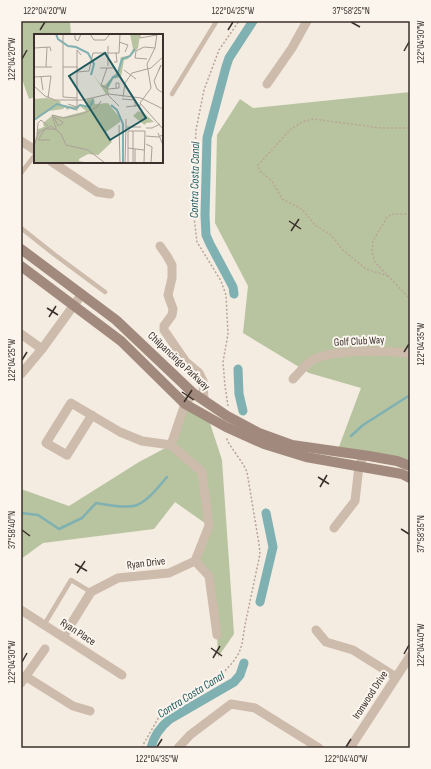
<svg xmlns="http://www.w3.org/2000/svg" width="431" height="769" viewBox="0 0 431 769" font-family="'Sofia Sans Condensed',sans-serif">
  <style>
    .green { fill: #b8c4a0 }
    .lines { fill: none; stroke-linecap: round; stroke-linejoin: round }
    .stream { stroke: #7fb0b2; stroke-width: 2.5 }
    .canal { stroke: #7fb0b2; stroke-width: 9 }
    .path { stroke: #b9a596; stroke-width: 1.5; stroke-dasharray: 2 2; stroke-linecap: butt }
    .lane { stroke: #cdbbac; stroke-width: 4.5 }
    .street { stroke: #cdbbac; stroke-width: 9 }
    .secondary { stroke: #a18a7d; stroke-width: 10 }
    .ticks { fill: none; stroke: #3b302b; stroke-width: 1.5 }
    .labels { text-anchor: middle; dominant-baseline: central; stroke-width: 4; stroke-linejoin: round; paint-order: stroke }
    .street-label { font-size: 11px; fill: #3b302b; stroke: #fbf5ee }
    .water-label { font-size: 12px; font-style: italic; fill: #1f5a5e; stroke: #fbf5ee }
    .inset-river { fill: none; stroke: #7fb0b2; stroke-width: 2 }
    .inset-road { fill: none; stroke: #aaa098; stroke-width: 1 }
    .view { fill: #1f5a5e; fill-opacity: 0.15; stroke: #1f5a5e; stroke-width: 2 }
    .inset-edge { fill: none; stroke: #3b302b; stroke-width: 2 }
    .neatline { fill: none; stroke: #3b302b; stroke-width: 1.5 }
    .ticks-label { font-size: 10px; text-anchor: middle; fill: #3b302b }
  </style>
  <rect width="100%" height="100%" fill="#f4ebe1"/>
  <g class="green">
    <polygon points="21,21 70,21 71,35 35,35 35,97 29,99 21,76"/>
    <polygon points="410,92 410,466 337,452 361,388 309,373 243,333 248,286 215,223 217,135 240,99 253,108"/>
    <polygon points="185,404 208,417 222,460 234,634 218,657 217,635 209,576 195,561 209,526 175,502 154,529 43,543 21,559 21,489 69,506 139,462 171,445"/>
  </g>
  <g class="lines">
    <g class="stream">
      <polyline points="351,436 363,425 410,395"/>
      <path d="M21,513l17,2 21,14 23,-11 14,-15c11,2 30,6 41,2 12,-5 22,-19 30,-28"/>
    </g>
    <g class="canal">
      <polyline points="234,294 233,287 210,244 206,235 205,215 207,138 226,67 229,58 253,21"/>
      <polyline points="238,369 239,394 243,411"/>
      <polyline points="260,602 273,547 266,513"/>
      <path d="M151,748c3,-13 9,-21 19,-29l64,-37 6,-7 4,-12"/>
    </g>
    <g class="path">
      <polyline points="410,212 405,214 393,214 387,217 373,241 372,252 375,262 410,299"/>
      <polyline points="388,276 366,269 343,250 331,235 315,225 302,209 282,199 272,181 266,176 261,172 259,169 258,165 290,130 302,122 313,119 381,128 410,128"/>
      <polyline points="228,406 225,386 223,362 228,334 226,295 221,281 197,242 193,209 194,173 196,130 204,90 219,50 239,21"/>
      <path d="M143,748l1,-5 15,-26 38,-28 26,-16 10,-11 6,-9 3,-9 3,-19 15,-71 -1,-10 -12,-72c-5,-12 -17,-24 -21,-35"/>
    </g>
    <g class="lane">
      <polyline points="172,94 216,22 214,21"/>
      <polyline points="21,173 35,155"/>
      <polyline points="21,228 55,255 105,292"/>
      <polyline points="44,625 71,580 91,592"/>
    </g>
    <g class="street">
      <polyline points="267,84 292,48 307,21"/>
      <polyline points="21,141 35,150"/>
      <polyline points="52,162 97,192 110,194"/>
      <polyline points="160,246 167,256 172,265 172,278 168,295 173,309 172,315 164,326 164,330 186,362 199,373 203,381 204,401"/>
      <polyline points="21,334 42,349"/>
      <polyline points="21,374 42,349 82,294"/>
      <path d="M293,379c6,-6 12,-14 18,-18 18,-12 78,-11 99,-7"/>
      <polyline points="171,445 185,404 193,393"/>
      <polyline points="334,528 355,501 359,466 364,455"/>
      <polyline points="195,561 209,576 217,635"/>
      <polyline points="21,610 122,675"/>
      <polyline points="316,630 326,642 353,650 396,677"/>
      <polyline points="63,637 91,592 118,578 169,573 195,561 209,526 202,472 171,445 142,441 120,432 71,403 46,443 67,455 92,415"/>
      <polyline points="25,676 73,706 90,711"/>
      <polyline points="21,683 45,649"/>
      <polyline points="178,748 190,735 231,704 255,708 319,748"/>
      <polyline points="350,748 410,656"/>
    </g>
    <g class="secondary">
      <polyline points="21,249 116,320 193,393 227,416 259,433 292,445 369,456 397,461 410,466"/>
      <polyline points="21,266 121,341 185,404 226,427 264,444 306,457 402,474 410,478"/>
    </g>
  </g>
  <path class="ticks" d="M351,22l9,5M40,30l5,-8M228,30l5,-8M404,51l5,-9M22,59l5,-9M289,221l12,8M291,231l8,-12M47,308l11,7M49,317l7,-11M404,352l5,-8M22,360l5,-8M182,392l12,8M184,402l8,-12M318,477l11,7M320,487l7,-12M401,529l8,5M22,530l8,6M75,564l12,7M77,573l8,-12M211,648l11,8M404,654l5,-9M213,658l7,-12M22,662l5,-9M157,747l5,-8M346,747l5,-8"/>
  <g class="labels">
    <g class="street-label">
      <text transform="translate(359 341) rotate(-3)">Golf Club Way</text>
      <text transform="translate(179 361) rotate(43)">Chilpancingo Parkway</text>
      <text transform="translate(146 563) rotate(-7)">Ryan Drive</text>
      <text transform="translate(78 632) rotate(33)">Ryan Place</text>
      <text transform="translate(370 695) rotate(-57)">Ironwood Drive</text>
    </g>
    <g class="water-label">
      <text transform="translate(195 180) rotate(-89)">Contra Costa Canal</text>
      <text transform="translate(191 695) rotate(-32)">Contra Costa Canal</text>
    </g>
  </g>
  <g transform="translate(34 34)">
    <rect width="129" height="129" fill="#f4ebe1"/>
    <path d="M96,0l10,1 -2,13 -10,11 -4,1 -3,17 -8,2 -5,10 1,5h-3l-13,-20 8,11h4l13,-14 3,-14 8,-1 4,-7zM13,64l13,3 1,4 16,2 3,-3 6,2 1,-6 7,-2 1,6 13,-1 12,15v4l-14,10 6,10 -14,13 -10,-1 -9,5v2l10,2h-55v-20l4,-14 6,-2 -1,-4 10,-8 10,2 23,-6 -6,-5 -3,5 -7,-3 -3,2 -2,-3 -2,2 -14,2 -15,10v-22zM104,77l8,4 8,7 -8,1 -1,2 -3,-2 -9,-7z" fill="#b8c4a0"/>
    <path class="inset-river" d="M22,0l2,5 10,7 8,1 12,6 6,11 -3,11M73,53l6,-10 4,-1 5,-17 8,-3 5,-7M77,71l6,5 6,14v39M0,86l23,-16 18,5 5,-4 10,2 3,-7"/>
    <path class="inset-road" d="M29,0v63l14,1M41,0v5l3,2 3,-7M56,0l4,6h11l5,-6M106,0v4l17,-3M123,0l-2,14 -8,16 4,24 -11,15 23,26M85,8l9,3 -3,7M74,12v20M0,14l16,-1 1,4M113,25l-12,-1 1,-7 8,-4 11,1M80,28h3l-1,-9M0,33h18M12,33l1,-20M29,33h15M66,34h13M73,34l-6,17 7,4 11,-1v-5h-3v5M90,36l12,9M125,36l2,-5 -7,16 3,8 6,4M43,38l12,-1 4,-18h26l1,-19M0,43l17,-1 -3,22M7,43l2,13M0,52l11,10 10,4h28l26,-6 32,4 22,11M74,61l11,11M89,63l2,-14 7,-10 19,-5 12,-11M88,65l13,1v7M34,70l9,3v-57l4,5M92,73l15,-2M20,83l9,5 -1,2 -4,2zM92,85v8h15M85,91l1,38M22,94l-4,-13 12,3 18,-4 15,-7 4,-6M112,94h6l8,-4M124,99l5,12M3,100l1,-11 3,-3 7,6M112,102l12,1 5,-2M16,106h-12l7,-11h12M112,110l6,3 -1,16M0,112l5,-14 12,-6 10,8 5,11 22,5 17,13M94,114l16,2M91,129l1,-36M94,129v-32h17l-1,32h-9v-14M99,129v-32"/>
    <path class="view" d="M71,19l41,65 -36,22 -41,-64z"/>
    <rect width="129" height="129" class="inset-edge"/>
  </g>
  <rect width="431" height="769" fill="none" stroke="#fbf5ee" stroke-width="44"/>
  <rect x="22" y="22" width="387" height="725" class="neatline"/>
  <g class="ticks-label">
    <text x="45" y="14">122°04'20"W</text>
    <text x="233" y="14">122°04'25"W</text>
    <text x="351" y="14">37°58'25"N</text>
    <text transform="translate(420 42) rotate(-90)" y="4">122°04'30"W</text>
    <text transform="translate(11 59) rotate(-90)" y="4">122°04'20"W</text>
    <text transform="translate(420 344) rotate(-90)" y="4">122°04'35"W</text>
    <text transform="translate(11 360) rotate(-90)" y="4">122°04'25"W</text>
    <text transform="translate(11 530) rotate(-90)" y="4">37°58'40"N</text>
    <text transform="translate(420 534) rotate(-90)" y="4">37°58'35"N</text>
    <text transform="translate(420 645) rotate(-90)" y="4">122°04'40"W</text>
    <text transform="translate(11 662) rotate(-90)" y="4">122°04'30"W</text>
    <text x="157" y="762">122°04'35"W</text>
    <text x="346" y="762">122°04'40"W</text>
  </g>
</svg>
